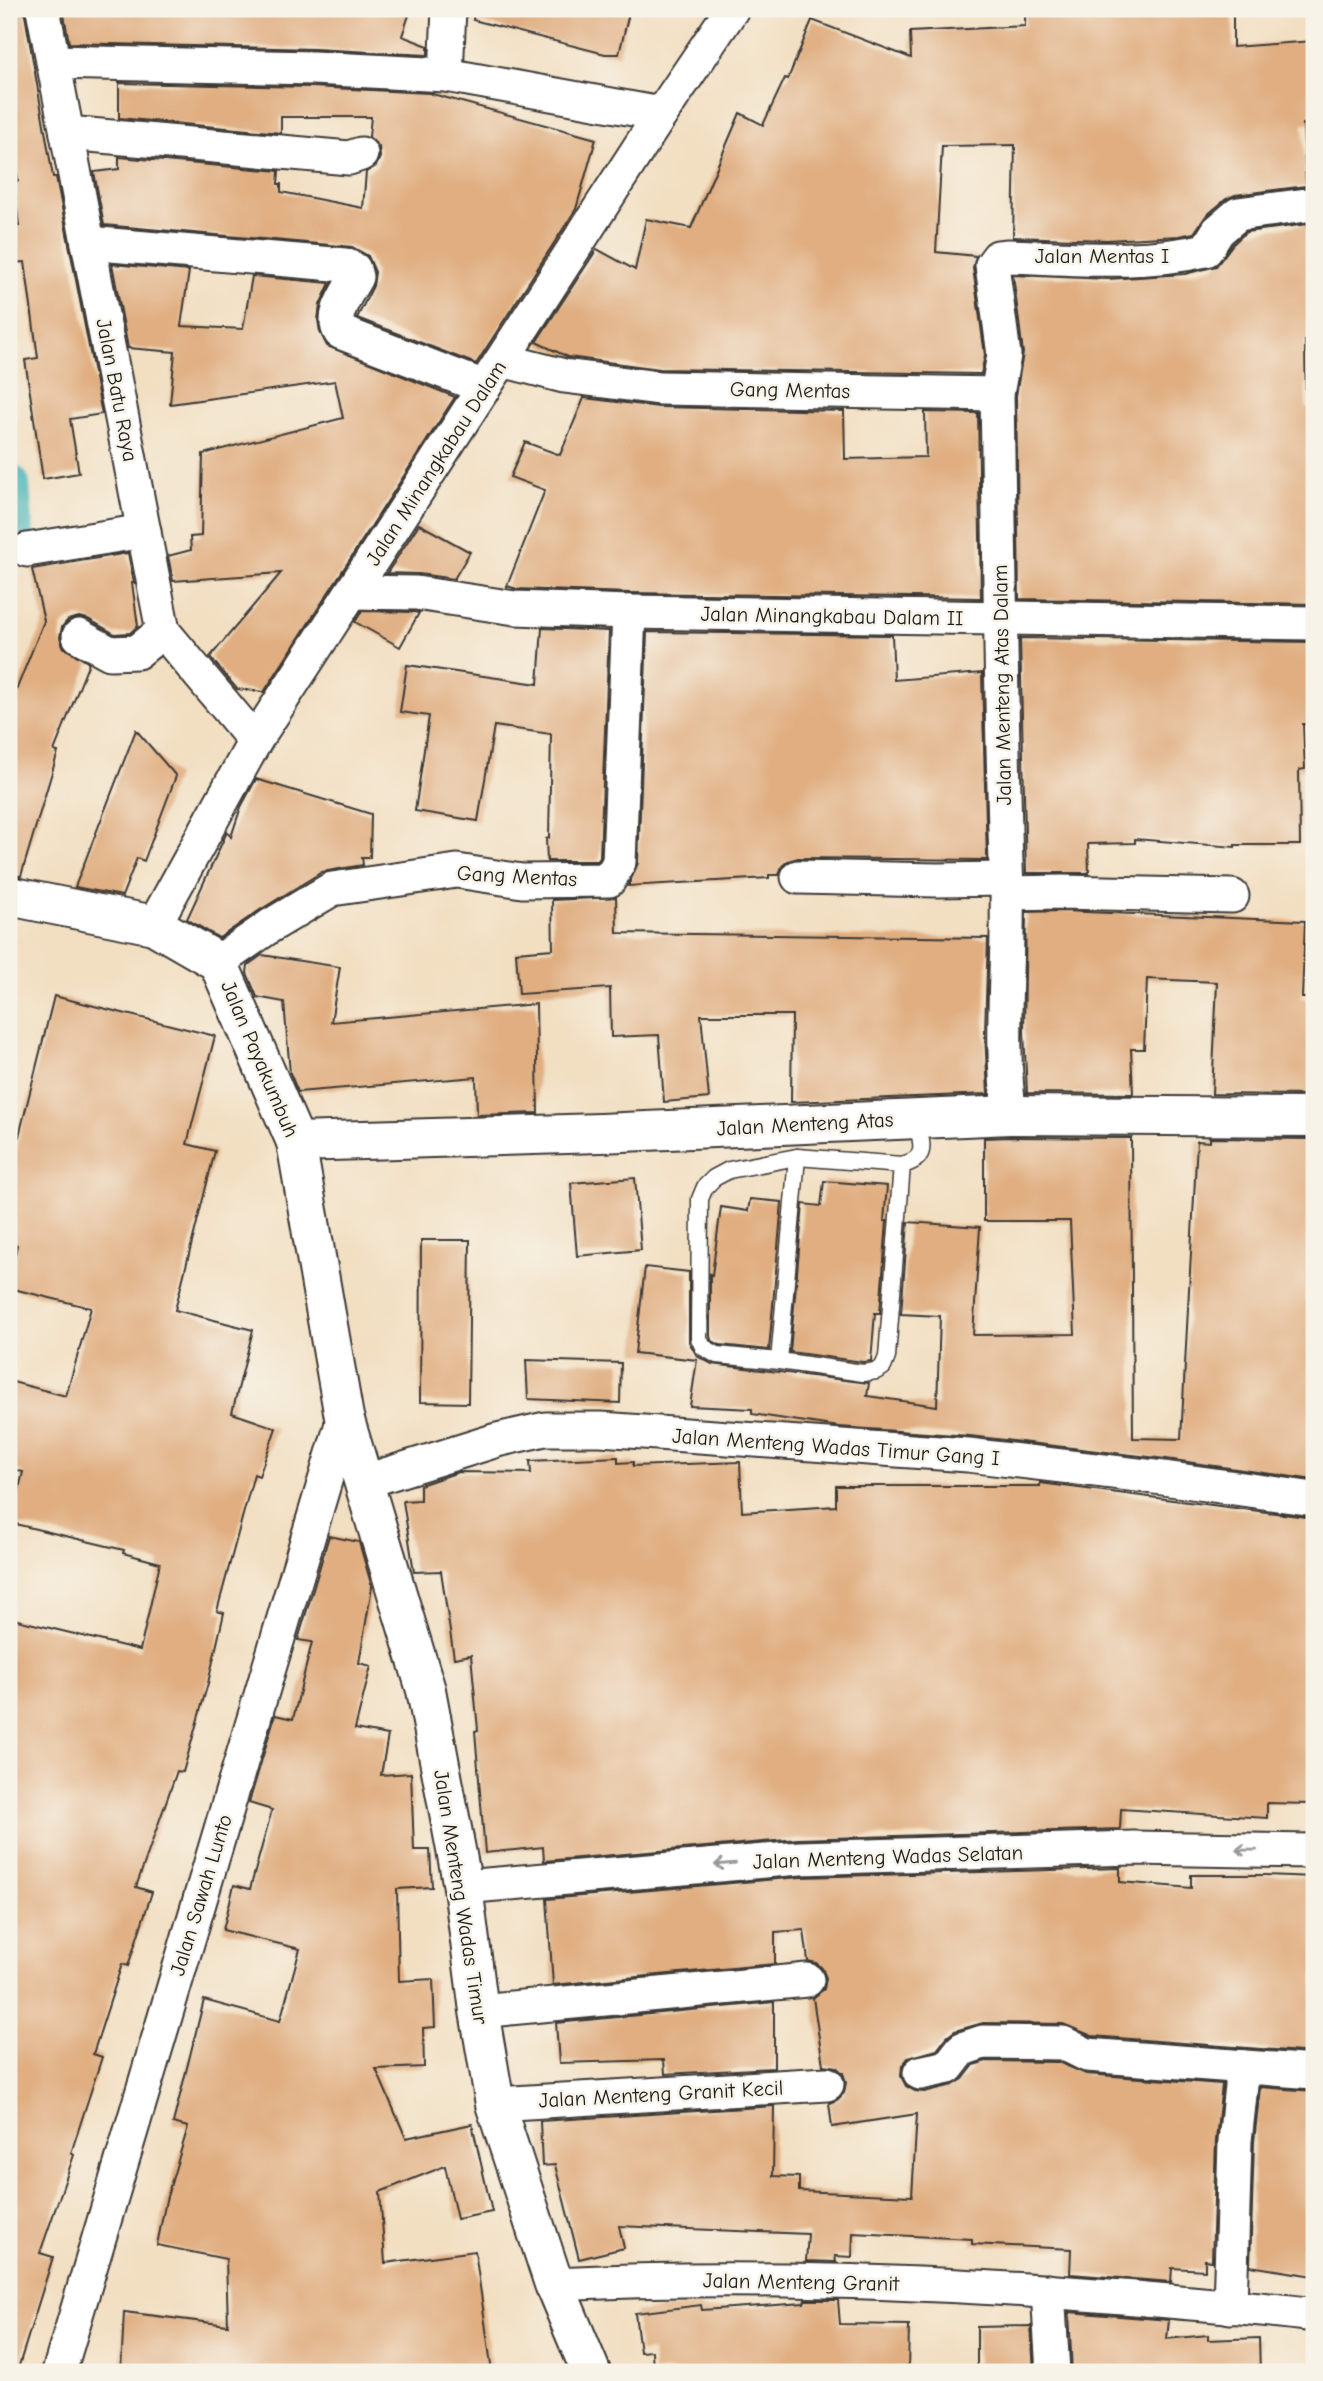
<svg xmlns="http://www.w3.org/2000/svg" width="1323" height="2381" viewBox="0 0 1323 2381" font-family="'Comic Neue',sans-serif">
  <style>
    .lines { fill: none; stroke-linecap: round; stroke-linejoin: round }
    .canal { stroke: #3fb0b7; stroke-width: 42 }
    .building { fill: #e0ae81 }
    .lane-casing { stroke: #3c3935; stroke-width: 19 }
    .street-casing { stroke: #3c3935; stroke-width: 37 }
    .secondary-casing { stroke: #3c3935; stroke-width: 42 }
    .lane { stroke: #fff; stroke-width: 16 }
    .street { stroke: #fff; stroke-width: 33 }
    .secondary { stroke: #fff; stroke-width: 38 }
    .oneway { stroke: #999 }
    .labels { text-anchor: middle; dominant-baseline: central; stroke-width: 5; stroke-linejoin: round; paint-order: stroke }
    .street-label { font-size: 21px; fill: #1c1c1c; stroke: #f7f3e8 }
  </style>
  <rect width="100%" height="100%" fill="#f7f3e8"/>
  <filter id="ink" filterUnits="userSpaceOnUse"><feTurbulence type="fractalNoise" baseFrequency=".0143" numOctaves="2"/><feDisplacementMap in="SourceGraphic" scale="14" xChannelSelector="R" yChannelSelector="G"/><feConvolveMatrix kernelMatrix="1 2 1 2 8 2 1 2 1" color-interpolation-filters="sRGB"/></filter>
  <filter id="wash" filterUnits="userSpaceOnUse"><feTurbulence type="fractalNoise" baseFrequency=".00686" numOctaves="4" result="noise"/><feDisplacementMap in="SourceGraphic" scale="28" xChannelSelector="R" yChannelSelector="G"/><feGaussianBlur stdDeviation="1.57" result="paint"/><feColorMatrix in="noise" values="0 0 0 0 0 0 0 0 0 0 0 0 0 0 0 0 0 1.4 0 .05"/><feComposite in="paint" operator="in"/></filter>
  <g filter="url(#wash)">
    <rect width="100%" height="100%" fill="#f2dfc2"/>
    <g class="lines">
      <polyline class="canal" points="9,485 14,544"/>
    </g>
    <g id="blocks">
      <g class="building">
        <polygon points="9,9 24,9 53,177 56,177 102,414 70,419 79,473 43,479 25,360 38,358 25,262 9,263 9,227 19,226 14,182 18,181 9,116"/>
        <polygon points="63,9 411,9 402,36 428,46 428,55 314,49 69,43"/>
        <polygon points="474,9 630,9 619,54 605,54 473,20"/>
        <polygon points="1025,9 1233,9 1233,47 1314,41 1314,124 1303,124 1306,186 1235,195 1226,199 1206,216 1194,233 1179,236 1107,240 1013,237 1015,145 942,146 936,252 976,256 973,268 985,355 981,374 660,369 568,357 536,342 597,249 635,270 646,219 691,228 740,113 763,125 785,78 788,79 812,20 911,58 910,32 1025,26"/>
        <polygon points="119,83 312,87 429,93 596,139 576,209 476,364 357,318 373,286 375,272 368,256 352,247 104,225 94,172 119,169 119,157 279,171 278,184 281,184 281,192 363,208 366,172 376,166 380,157 379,147 369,137 371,117 281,117 281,133 119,118"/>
        <polygon points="1308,224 1309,236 1314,235 1314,279 1310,280 1311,341 1305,341 1306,408 1314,408 1314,604 1019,599 1016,396 1023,353 1013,275 1108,279 1185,274 1216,266 1233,244 1246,232"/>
        <polygon points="112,264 189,271 181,326 243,329 252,276 330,283 320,305 318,320 320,332 327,346 455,397 264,692 237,689 210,657 281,573 173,581 168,556 191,550 190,537 201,536 203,454 343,418 335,381 170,404 175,352 128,348"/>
        <polygon points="584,398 659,407 844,411 845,459 926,457 925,412 978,413 981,598 629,593 517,589 507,586 545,490 510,477 525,442 560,455"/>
        <polygon points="419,524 470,552 454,579 419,574 387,573"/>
        <polygon points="128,553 134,583 132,583 138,626 130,633 115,634 88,619 79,617 68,620 62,627 60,637 63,647 89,663 54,751 58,752 21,876 9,875 9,708 44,621 32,569"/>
        <polygon points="362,611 414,612 419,613 400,647 355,622"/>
        <polygon points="542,628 609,631 600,857 598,861 547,861 546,839 549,838 551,734 494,726 478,821 415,811 429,716 400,712 407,665 538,684"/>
        <polygon points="647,632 892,635 894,680 982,673 987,860 798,858 788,861 782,866 779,875 769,875 769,878 628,886 638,863"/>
        <polygon points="1020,638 1314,642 1314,724 1303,724 1305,769 1299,770 1300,845 1235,845 1235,847 1135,839 1135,843 1088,844 1089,873 1026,873"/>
        <polygon points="136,730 176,776 144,861 137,858 122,896 75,887"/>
        <polygon points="256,779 371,814 370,858 362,858 363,865 322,872 260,910 219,938 187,919 227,832 231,837 241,807"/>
        <polygon points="616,897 617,933 988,938 985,1032 988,1094 791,1102 792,1015 701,1015 709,1098 664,1102 659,1035 611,1037 610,988 519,994 516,952 553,949 552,900"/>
        <polygon points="1062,911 1305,921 1302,998 1314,998 1314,1095 1212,1094 1217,982 1147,979 1144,1049 1131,1049 1133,1094 1027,1093 1024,1032 1026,912"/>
        <polygon points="262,955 340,967 331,1022 536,1004 538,1113 477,1115 476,1077 298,1092 290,1073 284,1002 257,997 247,973 248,965"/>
        <polygon points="54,996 215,1036 187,1144 215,1151 175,1310 253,1330 232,1413 276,1428 259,1476 254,1474 217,1611 224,1613 208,1683 183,1772 177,1771 136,1887 152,1892 128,1966 122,1964 93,2054 102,2057 71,2153 74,2155 40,2253 53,2257 17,2372 9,2372 9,1618 140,1650 160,1563 123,1553 124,1550 11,1523 23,1472 9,1468 9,1381 66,1396 91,1308 9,1288 17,1245 9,1243 9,1176"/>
        <polygon points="1010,1137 1131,1138 1133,1438 1181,1439 1197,1141 1210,1142 1210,1138 1314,1139 1314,1480 1166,1459 970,1436 839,1427 752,1414 752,1409 690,1406 697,1360 635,1353 645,1267 689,1272 689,1342 697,1356 712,1364 869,1383 867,1396 937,1406 940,1316 901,1314 908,1222 980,1227 973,1335 1075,1334 1070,1221 984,1221 984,1138"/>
        <polygon points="635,1178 641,1250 577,1256 571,1183"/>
        <polygon points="824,1181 887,1186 884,1221 887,1221 880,1313 875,1313 871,1361 863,1362 790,1352 803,1204 821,1206"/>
        <polygon points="750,1199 782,1202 769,1350 720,1345 711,1340 710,1336 710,1274 712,1275 721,1207 748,1211"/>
        <polygon points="421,1240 470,1240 468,1403 420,1402"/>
        <polygon points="526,1360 621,1363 620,1403 528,1399"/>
        <polygon points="618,1457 618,1463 633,1462 633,1466 740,1462 742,1512 836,1506 836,1486 1040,1486 1040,1483 1314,1518 1314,1729 1311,1729 1309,1804 1267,1803 1267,1818 1121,1809 1120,1829 798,1839 544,1861 543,1847 485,1853 475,1731 478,1730 471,1655 454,1658 441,1571 414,1572 403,1501 420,1500 420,1485 459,1472 531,1473 530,1461"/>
        <polygon points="329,1536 359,1542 372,1587 359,1663 371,1666 355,1729 388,1735 381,1775 411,1773 414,1850 430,1850 432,1887 397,1889 399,1981 433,1979 435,2027 423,2028 424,2067 376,2069 406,2138 472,2124 492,2212 457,2219 445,2166 380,2192 385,2263 475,2251 492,2372 121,2372 124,2312 228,2325 226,2259 157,2245 166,2200 188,2127 173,2123 204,2000 280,2021 300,1949 223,1930 234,1885 250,1889 272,1810 249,1803 275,1715 293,1719 312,1642 298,1640"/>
        <polygon points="1120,1868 1120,1882 1191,1888 1191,1875 1265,1875 1314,1877 1314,2053 1092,2036 1063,2024 983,2023 955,2031 947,2037 937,2050 908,2058 902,2066 901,2076 906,2086 915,2091 924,2092 953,2085 963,2079 974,2065 986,2061 1058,2062 1086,2074 1222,2084 1216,2140 1212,2261 1205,2260 1205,2270 1172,2268 1171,2282 1070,2274 1071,2249 972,2244 972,2239 853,2233 852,2257 835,2256 836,2262 806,2261 808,2234 619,2226 624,2248 579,2259 555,2165 542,2166 540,2121 774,2106 773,2176 799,2177 799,2191 912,2196 917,2114 832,2127 829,2103 837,2100 844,2093 846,2082 843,2073 836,2067 823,2065 813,1998 824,1989 826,1978 822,1968 816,1963 808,1961 804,1930 775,1932 775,1964 553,1985 547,1899 801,1877"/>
        <polygon points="774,2002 774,2068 665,2074 664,2060 559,2063 556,2023"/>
        <polygon points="1260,2087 1314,2091 1314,2276 1250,2266 1254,2142"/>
        <polygon points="805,2300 838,2300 840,2324 909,2325 908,2370 653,2372 652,2351 640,2352 635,2313 701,2305 702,2310 804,2303"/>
        <polygon points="1069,2312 1169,2320 1167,2339 1208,2335 1208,2340 1259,2338 1260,2372 1072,2372"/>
        <polygon points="1031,2326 1034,2372 977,2372 977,2327"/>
      </g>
    </g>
  </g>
  <g filter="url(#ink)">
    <use href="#blocks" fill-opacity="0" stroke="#3c3935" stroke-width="2"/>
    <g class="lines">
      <defs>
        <g id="lane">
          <path d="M902,1165l-15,192 -4,10 -7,4 -13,2 -84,-12 -62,-6 -14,-8 -4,-9 1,-139 5,-12 9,-9 15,-8 68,-13 105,8c28,-7 19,-23 14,-46"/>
          <polyline points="779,1361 797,1157"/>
        </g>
        <g id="street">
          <polyline points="43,9 163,631 255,741"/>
          <polyline points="53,62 313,68 446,75 661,114"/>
          <polyline points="446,75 449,9"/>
          <polyline points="67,133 349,158 361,154"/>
          <path d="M88,243l257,22 9,4 2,8c-9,17 -26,38 -16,55l144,55"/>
          <polyline points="502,360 564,376 659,388 997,394"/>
          <polyline points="27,550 144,531"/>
          <polyline points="352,592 416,593 515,608 629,612 1314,623"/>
          <polyline points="79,636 110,653 137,652 163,631"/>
          <polyline points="798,877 937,880 1006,879"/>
          <polyline points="1007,893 1062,892 1232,896"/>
          <polyline points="154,925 255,741 661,114 732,9"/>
          <polyline points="218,962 270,926 332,889 457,871 522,881 609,880 619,862 629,612"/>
          <path d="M1010,1115c-11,-73 -1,-148 -3,-222 -6,-167 -7,-333 -10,-499l7,-39 -12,-90 6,-8 10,-1c66,2 133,9 198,-6l12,-19 20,-17 76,-10"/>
          <polyline points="363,1482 497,1440 545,1429 601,1429 968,1455 1163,1478 1314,1499"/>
          <polyline points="463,1887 800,1858 1133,1848 1314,1851"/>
          <polyline points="479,2011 807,1980"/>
          <polyline points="920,2073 948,2067 962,2049 983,2042 1063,2043 1087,2055 1314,2072"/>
          <polyline points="495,2104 827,2084"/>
          <path d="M554,2284c194,-10 388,-2 581,14 60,6 120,9 179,17"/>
          <polyline points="1048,2291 1053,2372"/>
          <polyline points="1230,2307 1235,2141 1243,2067"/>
          <polyline points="59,2372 344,1417"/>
        </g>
        <g id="secondary">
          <polyline points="9,896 154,925 218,962 296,1142 344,1417 426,1690 463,1887 479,2011 495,2104 554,2284 591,2372"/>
          <polyline points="296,1142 600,1133 1010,1115 1314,1117"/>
        </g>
      </defs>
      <use href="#lane" class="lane-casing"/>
      <use href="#street" class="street-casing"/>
      <use href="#secondary" class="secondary-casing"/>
      <use href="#lane" class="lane"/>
      <use href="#street" class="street"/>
      <use href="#secondary" class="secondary"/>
    </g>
    <defs><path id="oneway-shaft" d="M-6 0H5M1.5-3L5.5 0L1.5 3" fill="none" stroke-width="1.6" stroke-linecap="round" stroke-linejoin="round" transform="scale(1.75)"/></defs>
    <g class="oneway">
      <use href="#oneway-shaft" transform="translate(1246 1850) rotate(-179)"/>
      <use href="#oneway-shaft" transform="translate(725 1864) rotate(175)"/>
    </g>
  </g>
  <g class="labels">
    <g class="street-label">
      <text x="1102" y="256">Jalan Mentas I</text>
      <text transform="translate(117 390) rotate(79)">Jalan Batu Raya</text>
      <text transform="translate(790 390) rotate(1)">Gang Mentas</text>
      <text transform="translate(436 463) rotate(-57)">Jalan Minangkabau Dalam</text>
      <text transform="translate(832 616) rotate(1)">Jalan Minangkabau Dalam II</text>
      <text transform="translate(1002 685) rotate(-91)">Jalan Menteng Atas Dalam</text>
      <text transform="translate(517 876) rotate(3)">Gang Mentas</text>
      <text transform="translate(260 1059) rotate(67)">Jalan Payakumbuh</text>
      <text transform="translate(805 1124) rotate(-3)">Jalan Menteng Atas</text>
      <text transform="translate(836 1447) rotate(4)">Jalan Menteng Wadas Timur Gang I</text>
      <text transform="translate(888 1857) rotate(-2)">Jalan Menteng Wadas Selatan</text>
      <text transform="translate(201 1895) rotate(-73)">Jalan Sawah Lunto</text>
      <text transform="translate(461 1897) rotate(81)">Jalan Menteng Wadas Timur</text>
      <text transform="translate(661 2094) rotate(-3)">Jalan Menteng Granit Kecil</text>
      <text transform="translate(801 2282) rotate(1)">Jalan Menteng Granit</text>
    </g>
  </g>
  <rect width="1323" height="2381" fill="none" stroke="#f7f3e8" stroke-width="35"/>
</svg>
